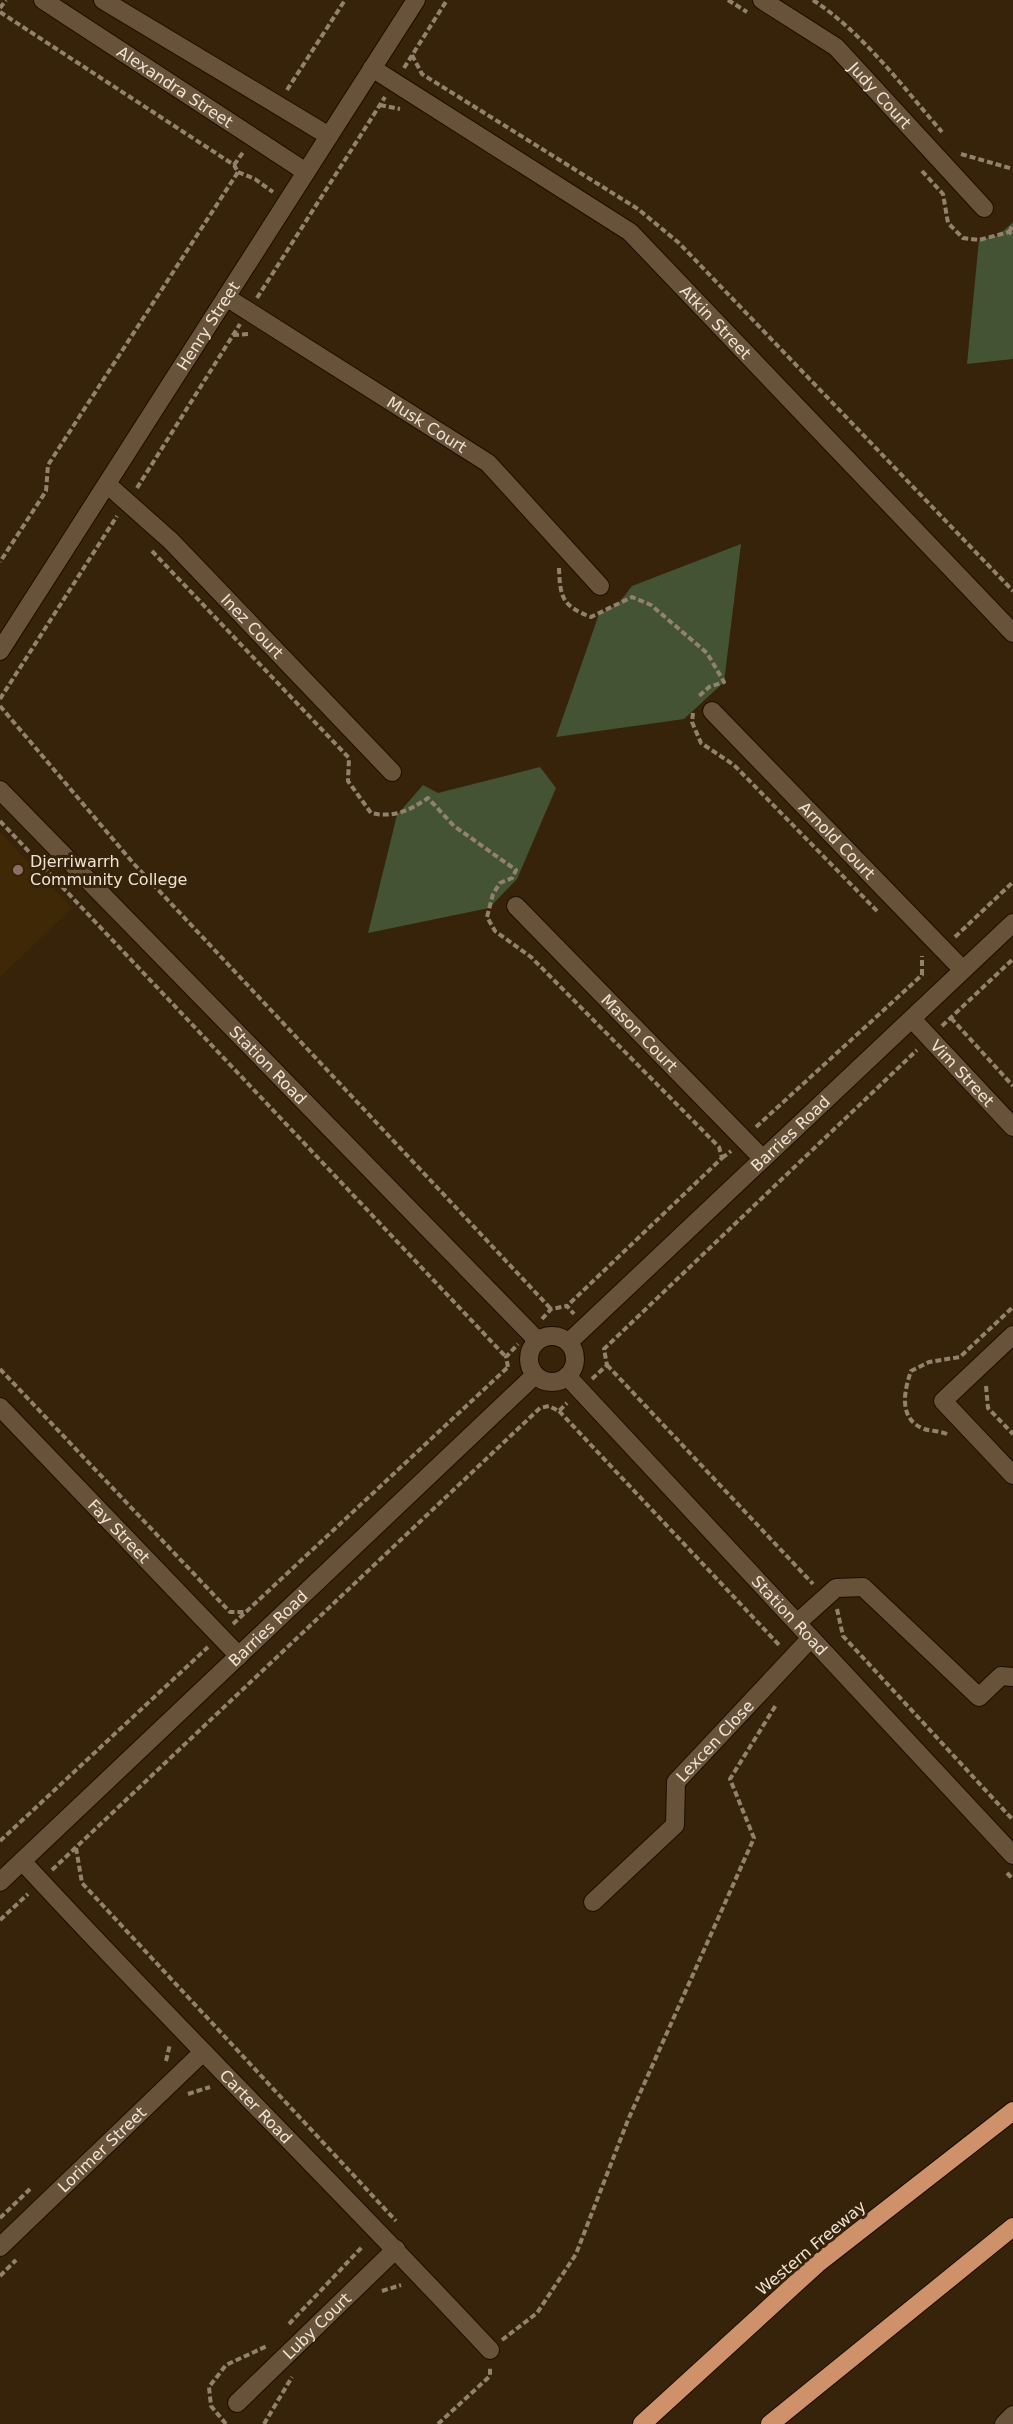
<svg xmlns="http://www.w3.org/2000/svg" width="1013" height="2424" viewBox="0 0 1013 2424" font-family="'DejaVu Sans',sans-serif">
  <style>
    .built { fill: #3f2806 }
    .green { fill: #435334 }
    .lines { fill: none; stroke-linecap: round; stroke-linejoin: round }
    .minor-casing { stroke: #1d0c00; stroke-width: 20 }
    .highway-casing { stroke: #1d0c00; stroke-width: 20 }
    .path { stroke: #92826d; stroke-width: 4; stroke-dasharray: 6 3; stroke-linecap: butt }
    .minor { stroke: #685239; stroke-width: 18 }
    .highway { stroke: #ce916a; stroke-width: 18 }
    .education-dot { fill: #8d6e63; stroke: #37230a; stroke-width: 2 }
    .labels { text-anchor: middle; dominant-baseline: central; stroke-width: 6; stroke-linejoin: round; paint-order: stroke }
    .street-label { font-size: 16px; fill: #efe3d4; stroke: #37230a }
    .poi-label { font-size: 16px; fill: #efe3d4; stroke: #37230a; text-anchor: start }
  </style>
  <rect width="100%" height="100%" fill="#37230a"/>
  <polygon class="built" points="0,832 72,908 0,977"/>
  <g class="green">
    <polygon points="1013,222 1013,359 967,364 979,240 999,235"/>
    <polygon points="741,544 724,682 684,719 556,737 599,614 618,604 632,586"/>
    <polygon points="540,767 556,788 517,879 489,908 368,933 397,815 423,785 438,793"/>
  </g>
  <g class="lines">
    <defs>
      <g id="minor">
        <path id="s1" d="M43,0l263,172"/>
        <polyline points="103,0 329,136"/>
        <path id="s2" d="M762,0l74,47 148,161"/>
        <path id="s3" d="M372,68l258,164 383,401"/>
        <path id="s4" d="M226,297l262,166 112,123"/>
        <path id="s5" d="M108,485l63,56 221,231"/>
        <path id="s6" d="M0,651l416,-651"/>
        <path id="s7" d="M712,711l251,259"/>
        <path id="s8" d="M0,790l537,550"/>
        <path id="s9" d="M516,906l247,253"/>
        <path id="s10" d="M912,1019l101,108"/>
        <polyline points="1013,1335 943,1401 1013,1475"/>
        <circle cx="552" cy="1359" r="23"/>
        <path id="s11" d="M569,1342l444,-419"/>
        <path id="s12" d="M567,1376l446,479"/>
        <path id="s13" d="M0,1407l239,249"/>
        <polyline points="797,1623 836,1588 863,1587 979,1697 1001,1676 1013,1677"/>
        <path id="s14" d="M22,1861c153,166 314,324 468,489"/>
        <path id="s15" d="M0,1882l535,-507"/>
        <path id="s16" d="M593,1902l82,-77 1,-43 135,-144"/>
        <path id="s17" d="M0,2247l202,-194"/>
        <path id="s18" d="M237,2403l159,-154"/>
        <polyline points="1004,2424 1013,2415"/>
      </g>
      <g id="highway">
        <polyline points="642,2424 817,2264 1013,2111"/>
        <polyline points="770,2424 1013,2227"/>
      </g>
    </defs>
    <use href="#minor" class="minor-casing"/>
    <use href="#highway" class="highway-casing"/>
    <g class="path">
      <polyline points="728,0 747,12"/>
      <path d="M813,0c51,34 89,86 129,132"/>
      <polyline points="0,8 6,0"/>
      <polyline points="0,12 234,165 238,172 48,465 46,491 0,562"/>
      <polyline points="412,55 422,74 638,209 679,243 1013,591"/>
      <polyline points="404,68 447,0"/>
      <polyline points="287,90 345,0"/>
      <polyline points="380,105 400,109"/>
      <polyline points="961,154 1013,169"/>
      <polyline points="234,165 244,151"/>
      <polyline points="922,171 943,194 948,223 963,238 979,240 1009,232 1013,235"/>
      <polyline points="238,172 255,179 273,192"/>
      <polyline points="1009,232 1013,225"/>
      <polyline points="257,298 385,97"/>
      <polyline points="233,335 250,334"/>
      <polyline points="137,488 240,324"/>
      <path d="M152,551l197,207 -1,23 23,32c22,5 38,-2 57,-15l26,28 62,44 -4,8 -12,5 -7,11 -6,23 8,14 36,26 188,190 3,11 -155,148"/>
      <path d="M559,568c1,29 3,38 32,49l41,-20 19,8 56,48 17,29 -15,5 -10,9"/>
      <polyline points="0,699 117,516"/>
      <polyline points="0,706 134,864 551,1309"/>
      <polyline points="693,713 692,722 701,743 734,765 878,912"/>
      <polyline points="0,821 506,1357"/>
      <polyline points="955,937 1013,882"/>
      <polyline points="951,1018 1013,1086"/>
      <polyline points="942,1026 1013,959"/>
      <polyline points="756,1127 922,975 922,956"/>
      <polyline points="722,1158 731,1151"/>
      <polyline points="542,1319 551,1309 567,1306 574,1314"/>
      <polyline points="607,1365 813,1584"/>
      <polyline points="508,1367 506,1357 518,1344"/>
      <polyline points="0,1369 230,1612 244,1612"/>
      <polyline points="592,1379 607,1365 604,1349 917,1050"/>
      <polyline points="986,1386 988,1408 1013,1434"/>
      <polyline points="559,1411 780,1646"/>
      <path d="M947,1434c-7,-3 -16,-3 -23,-5 -26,-10 -20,-38 -13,-58l18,-9 31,-5 53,-50"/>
      <polyline points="837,1609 843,1636 1013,1820"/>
      <polyline points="233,1624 508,1367"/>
      <polyline points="0,1841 208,1647"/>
      <polyline points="76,1848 82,1883 396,2221"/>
      <polyline points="52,1870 540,1408 549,1406 559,1411 567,1403"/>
      <polyline points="1007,1873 1013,1879"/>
      <polyline points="0,1920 28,1894"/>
      <polyline points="166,2061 170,2044"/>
      <polyline points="188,2094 210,2087"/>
      <polyline points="0,2218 30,2189"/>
      <polyline points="0,2276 16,2260"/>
      <polyline points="382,2291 401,2285"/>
      <polyline points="289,2324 363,2246"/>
      <polyline points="502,2340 537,2313 576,2254 628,2120 754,1838 730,1779 776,1705"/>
      <polyline points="226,2424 211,2406 209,2387 226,2365 267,2346"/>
      <polyline points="264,2424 292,2377"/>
      <polyline points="438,2424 490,2376 490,2366"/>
    </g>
    <use href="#minor" class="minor"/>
    <use href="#highway" class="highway"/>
  </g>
  <circle class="education-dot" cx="18" cy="870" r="6"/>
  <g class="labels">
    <g class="street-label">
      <text stroke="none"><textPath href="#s1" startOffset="158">Alexandra Street</textPath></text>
      <text stroke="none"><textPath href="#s2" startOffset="153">Judy Court</textPath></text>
      <text stroke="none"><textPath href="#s3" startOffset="430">Atkin Street</textPath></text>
      <text stroke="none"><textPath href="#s6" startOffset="386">Henry Street</textPath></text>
      <text stroke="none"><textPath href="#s4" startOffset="238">Musk Court</textPath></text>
      <text stroke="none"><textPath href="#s5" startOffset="202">Inez Court</textPath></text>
      <text stroke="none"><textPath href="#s7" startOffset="180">Arnold Court</textPath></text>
      <text stroke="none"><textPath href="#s9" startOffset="177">Mason Court</textPath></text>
      <text stroke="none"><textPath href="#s8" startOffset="384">Station Road</textPath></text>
      <text stroke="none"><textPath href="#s10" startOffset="74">Vim Street</textPath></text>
      <text stroke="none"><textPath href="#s11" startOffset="304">Barries Road</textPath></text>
      <text stroke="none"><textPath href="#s13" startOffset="172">Fay Street</textPath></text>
      <text stroke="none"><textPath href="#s12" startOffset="327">Station Road</textPath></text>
      <text stroke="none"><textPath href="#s15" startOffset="369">Barries Road</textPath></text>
      <text stroke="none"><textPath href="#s16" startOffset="212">Lexcen Close</textPath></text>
      <text stroke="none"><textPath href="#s14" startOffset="339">Carter Road</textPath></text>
      <text stroke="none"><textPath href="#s17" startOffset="141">Lorimer Street</textPath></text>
      <text transform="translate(811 2248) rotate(-40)">Western Freeway</text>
      <text stroke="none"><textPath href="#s18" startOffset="111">Luby Court</textPath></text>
    </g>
    <g class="poi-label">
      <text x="30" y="861">Djerriwarrh<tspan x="30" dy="18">Community College</tspan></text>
    </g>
  </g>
</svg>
